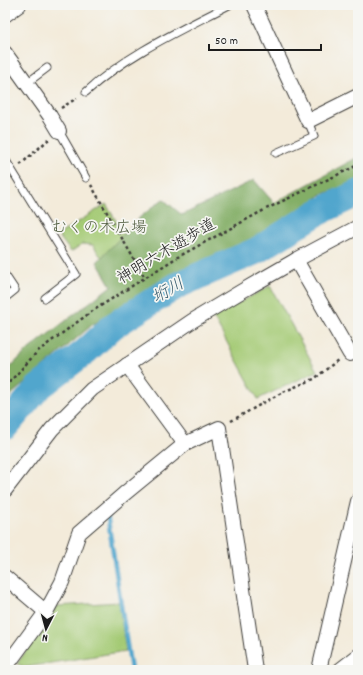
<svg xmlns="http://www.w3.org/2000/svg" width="363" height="675" viewBox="0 0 363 675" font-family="Dekko,'Klee One',sans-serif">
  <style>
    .green { fill: #a4ca74; stroke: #607348 }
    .forest { fill: #83ae66; stroke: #506541 }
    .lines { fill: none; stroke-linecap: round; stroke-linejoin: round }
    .stream { stroke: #51a6cd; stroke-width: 4.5 }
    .river { stroke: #51a6cd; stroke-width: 27 }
    .lane-casing { stroke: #3c3b38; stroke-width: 9 }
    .street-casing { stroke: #3c3b38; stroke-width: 16 }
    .path { stroke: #3c3b38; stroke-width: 2.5; stroke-dasharray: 3 3; stroke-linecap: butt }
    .lane { stroke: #fff; stroke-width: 7 }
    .street { stroke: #fff; stroke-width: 14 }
    .labels { text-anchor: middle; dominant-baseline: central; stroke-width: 3.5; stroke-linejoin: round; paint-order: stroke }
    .park-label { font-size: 16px; fill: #4c593b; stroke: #f6f6f2 }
    .street-label { font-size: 16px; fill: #1c1c1c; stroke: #f6f6f2 }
    .water-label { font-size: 17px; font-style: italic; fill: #345a6c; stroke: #f6f6f2 }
  </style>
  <rect width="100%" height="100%" fill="#f6f6f2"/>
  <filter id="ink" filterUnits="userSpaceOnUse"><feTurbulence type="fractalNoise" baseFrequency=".025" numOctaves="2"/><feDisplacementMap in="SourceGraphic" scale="8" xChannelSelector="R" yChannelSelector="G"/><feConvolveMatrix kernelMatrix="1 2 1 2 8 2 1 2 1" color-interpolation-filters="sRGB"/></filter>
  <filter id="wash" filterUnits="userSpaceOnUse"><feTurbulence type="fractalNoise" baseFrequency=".012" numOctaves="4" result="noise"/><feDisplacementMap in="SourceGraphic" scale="16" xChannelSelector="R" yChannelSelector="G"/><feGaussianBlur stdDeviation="0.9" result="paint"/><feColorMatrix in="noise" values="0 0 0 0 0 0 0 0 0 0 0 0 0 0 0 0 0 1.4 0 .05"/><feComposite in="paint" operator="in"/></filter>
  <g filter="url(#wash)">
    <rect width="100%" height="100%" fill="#f3ebda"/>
    <g class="green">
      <polygon points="106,204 148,274 123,290 93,245 82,244 71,252 58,235"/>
      <polygon points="270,286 317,371 258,399 213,317"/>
      <polygon points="119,602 126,651 26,667 17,664 57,606"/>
    </g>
    <polygon class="forest" points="358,157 358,182 320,195 300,216 198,269 141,297 92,325 12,394 5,403 5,372 29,349 111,286 97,262 139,218 163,199 182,215 254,180 274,203"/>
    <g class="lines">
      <polyline class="stream" points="107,513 131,670"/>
      <polyline class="river" points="5,427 38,388 86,351 113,326 178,285 256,251 317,213 358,193"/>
    </g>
  </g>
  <g filter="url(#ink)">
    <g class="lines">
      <defs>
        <g id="lane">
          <polyline points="27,83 47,68"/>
          <path d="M86,92c40,-37 95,-62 143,-87"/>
          <polyline points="59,131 86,178"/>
          <polyline points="276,153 314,136 308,121"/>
          <polyline points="5,159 76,274 45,298"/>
          <polyline points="5,275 15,290 5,298"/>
        </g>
        <g id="street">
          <polyline points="254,5 308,121 358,96"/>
          <polyline points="5,15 19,5"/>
          <polyline points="5,53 50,116 59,131"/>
          <polyline points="296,260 350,354"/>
          <polyline points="127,365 185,444"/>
          <polyline points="5,490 52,429 92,389 192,321 242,291 296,260 358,227"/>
          <polyline points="5,577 46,612"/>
          <polyline points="5,668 46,612 62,582 79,533 124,494 185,444 219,428 255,670"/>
          <polyline points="319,670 358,501"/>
          <polyline points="340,670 358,656"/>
        </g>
      </defs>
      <use href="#lane" class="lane-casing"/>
      <use href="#street" class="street-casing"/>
      <g class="path">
        <polyline points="61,108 77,98"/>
        <polyline points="20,165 49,139"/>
        <polyline points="91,185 145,278"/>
        <polyline points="5,387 38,351 91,312 176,258 266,209 358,165"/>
        <polyline points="231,421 283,392 314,379 338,360"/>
      </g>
      <use href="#lane" class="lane"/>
      <use href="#street" class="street"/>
    </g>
  </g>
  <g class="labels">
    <g class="park-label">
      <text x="99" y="228">むくの木広場</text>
    </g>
    <g class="street-label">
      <text transform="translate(167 252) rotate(-31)">神明六木遊歩道</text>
    </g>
    <g class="water-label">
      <text transform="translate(169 292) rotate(-30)">垳川</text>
    </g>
  </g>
  <rect width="363" height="675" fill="none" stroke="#f6f6f2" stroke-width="20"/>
  <g transform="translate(46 629) rotate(186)" stroke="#f6f6f2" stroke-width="3" paint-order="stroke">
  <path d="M0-3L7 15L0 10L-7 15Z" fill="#1c1c1c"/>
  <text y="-6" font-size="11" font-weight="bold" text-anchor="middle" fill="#1c1c1c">N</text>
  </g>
  <path d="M209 44v6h112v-6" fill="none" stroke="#1c1c1c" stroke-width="2"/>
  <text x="215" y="44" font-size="12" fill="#1c1c1c" stroke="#f6f6f2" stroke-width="3" paint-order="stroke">50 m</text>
</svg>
